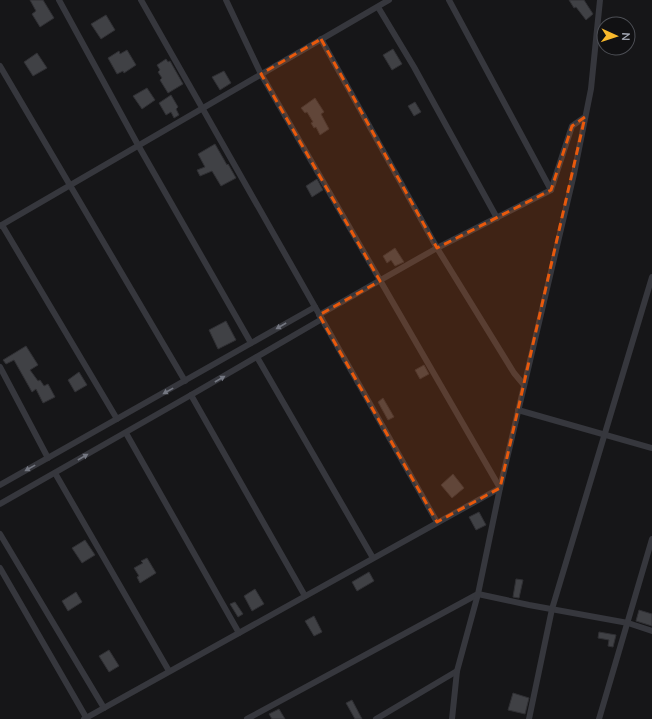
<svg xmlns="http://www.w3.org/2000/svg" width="652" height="719" viewBox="0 0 652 719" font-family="Mulish,sans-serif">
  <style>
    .building { fill: #404145; stroke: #303034 }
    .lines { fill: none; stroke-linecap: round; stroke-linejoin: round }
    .minor { stroke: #36373d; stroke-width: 6 }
    .oneway { fill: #747781 }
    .marked { fill: #e8590c; fill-opacity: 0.2; stroke: #e8590c; stroke-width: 3; stroke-dasharray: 8 5; stroke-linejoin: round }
  </style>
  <rect width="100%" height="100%" fill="#161618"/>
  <g class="building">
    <polygon points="30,0 43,0 54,18 40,27 32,14 36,11"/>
    <polygon points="569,0 584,0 593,14 586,20 576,7 574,8"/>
    <polygon points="106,15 115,30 101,39 91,24"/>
    <polygon points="393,49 402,64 392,70 383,55"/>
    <polygon points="127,50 136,65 124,73 123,71 117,74 108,58 119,51 120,54"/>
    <polygon points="37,53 47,68 33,76 24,62"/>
    <polygon points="166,59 168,62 170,61 183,84 168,93 160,80 162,78 158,72 160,70 157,65"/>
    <polygon points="224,71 231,83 220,90 212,77"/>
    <polygon points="147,88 155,100 142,109 133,96"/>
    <polygon points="171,95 178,107 176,109 179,115 174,118 171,112 166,115 159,103"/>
    <polygon points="315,98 324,112 321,114 329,129 320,135 316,127 314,128 311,123 313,122 307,112 305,113 301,108"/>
    <polygon points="415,102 421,112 414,116 408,106"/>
    <polygon points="215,144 227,165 228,164 236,178 221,186 212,171 200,176 197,170 205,167 198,154"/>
    <polygon points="317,179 323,190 312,197 306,186"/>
    <polygon points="395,248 404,262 395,266 391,260 387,263 383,256"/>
    <polygon points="226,321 236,340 218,349 209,330"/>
    <polygon points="26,346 38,365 30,370 38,381 40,380 44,386 48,384 55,397 43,403 36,389 32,392 14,360 6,364 3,360"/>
    <polygon points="424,365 429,374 420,379 415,370"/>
    <polygon points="79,372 87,385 75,392 68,380"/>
    <polygon points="383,398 394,417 388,420 378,402"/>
    <polygon points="453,474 464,488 452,498 441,485"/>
    <polygon points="479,512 486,525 476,530 469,517"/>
    <polygon points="85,540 95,555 82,563 72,548"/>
    <polygon points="147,558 156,573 140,583 137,577 139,576 134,568 143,563 141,561"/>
    <polygon points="369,572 374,581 357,591 352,582"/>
    <polygon points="516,579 523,580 519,598 513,597"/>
    <polygon points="255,589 264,604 252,611 244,596"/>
    <polygon points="76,592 82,602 68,611 62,601"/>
    <polygon points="235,602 243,614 238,617 230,604"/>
    <polygon points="639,610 652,614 652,626 636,621"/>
    <polygon points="314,616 322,632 314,636 305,621"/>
    <polygon points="599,632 616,635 613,647 608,646 609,640 598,638"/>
    <polygon points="109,650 119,666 109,672 99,656"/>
    <polygon points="513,693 529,698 525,714 508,710"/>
    <polygon points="352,700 362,719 355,719 346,703"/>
    <polygon points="279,709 285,719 272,719 269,714"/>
  </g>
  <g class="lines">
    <g class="minor">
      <polyline points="59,0 138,145 251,343"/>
      <polyline points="141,0 437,522"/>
      <polyline points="449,0 551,190"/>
      <polyline points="378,7 414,67 497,218"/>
      <polyline points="321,39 437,248 514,373 524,385"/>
      <polyline points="0,66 185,381"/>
      <polyline points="2,225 117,419"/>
      <polyline points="0,226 389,0"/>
      <polyline points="319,315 437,248 551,190 572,126 585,117"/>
      <polyline points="257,357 373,558"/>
      <polyline points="0,367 48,458"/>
      <polyline points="191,395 305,596"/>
      <polyline points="518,410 652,448"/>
      <polyline points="126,433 239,633"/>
      <polyline points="55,473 169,671"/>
      <polyline points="0,485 315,307"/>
      <polyline points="0,504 191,395 322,319"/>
      <polyline points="0,534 104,708"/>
      <polyline points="0,568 87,719"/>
      <polyline points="84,719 500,488 261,74 226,0"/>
      <polyline points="247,719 478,594 529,605 628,623 652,631"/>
      <polyline points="376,719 457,671"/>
      <polyline points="452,719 457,671 478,594 500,488 574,174 591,89 600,0"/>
      <polyline points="529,719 552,609 652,277"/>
      <polyline points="599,719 652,539"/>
    </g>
  </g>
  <defs><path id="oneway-solid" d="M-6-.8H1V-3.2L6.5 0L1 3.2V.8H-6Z"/></defs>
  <g class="oneway">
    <use href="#oneway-solid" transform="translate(281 326) rotate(150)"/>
    <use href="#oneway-solid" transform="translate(220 379) rotate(-30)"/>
    <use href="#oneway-solid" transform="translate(168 391) rotate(151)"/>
    <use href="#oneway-solid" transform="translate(83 457) rotate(-30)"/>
    <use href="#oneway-solid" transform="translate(30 468) rotate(151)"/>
  </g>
  <path class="marked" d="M321,39l116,209 114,-58 21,-64 13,-9 -85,371 -63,34 -118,-207 61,-34 -119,-207z"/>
  <g transform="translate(616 36) rotate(93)"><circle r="19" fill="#111113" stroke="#4d4f55"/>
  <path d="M0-3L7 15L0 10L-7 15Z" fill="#f9b92c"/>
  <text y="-6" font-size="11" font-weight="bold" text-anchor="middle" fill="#a7acb8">N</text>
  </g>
</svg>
